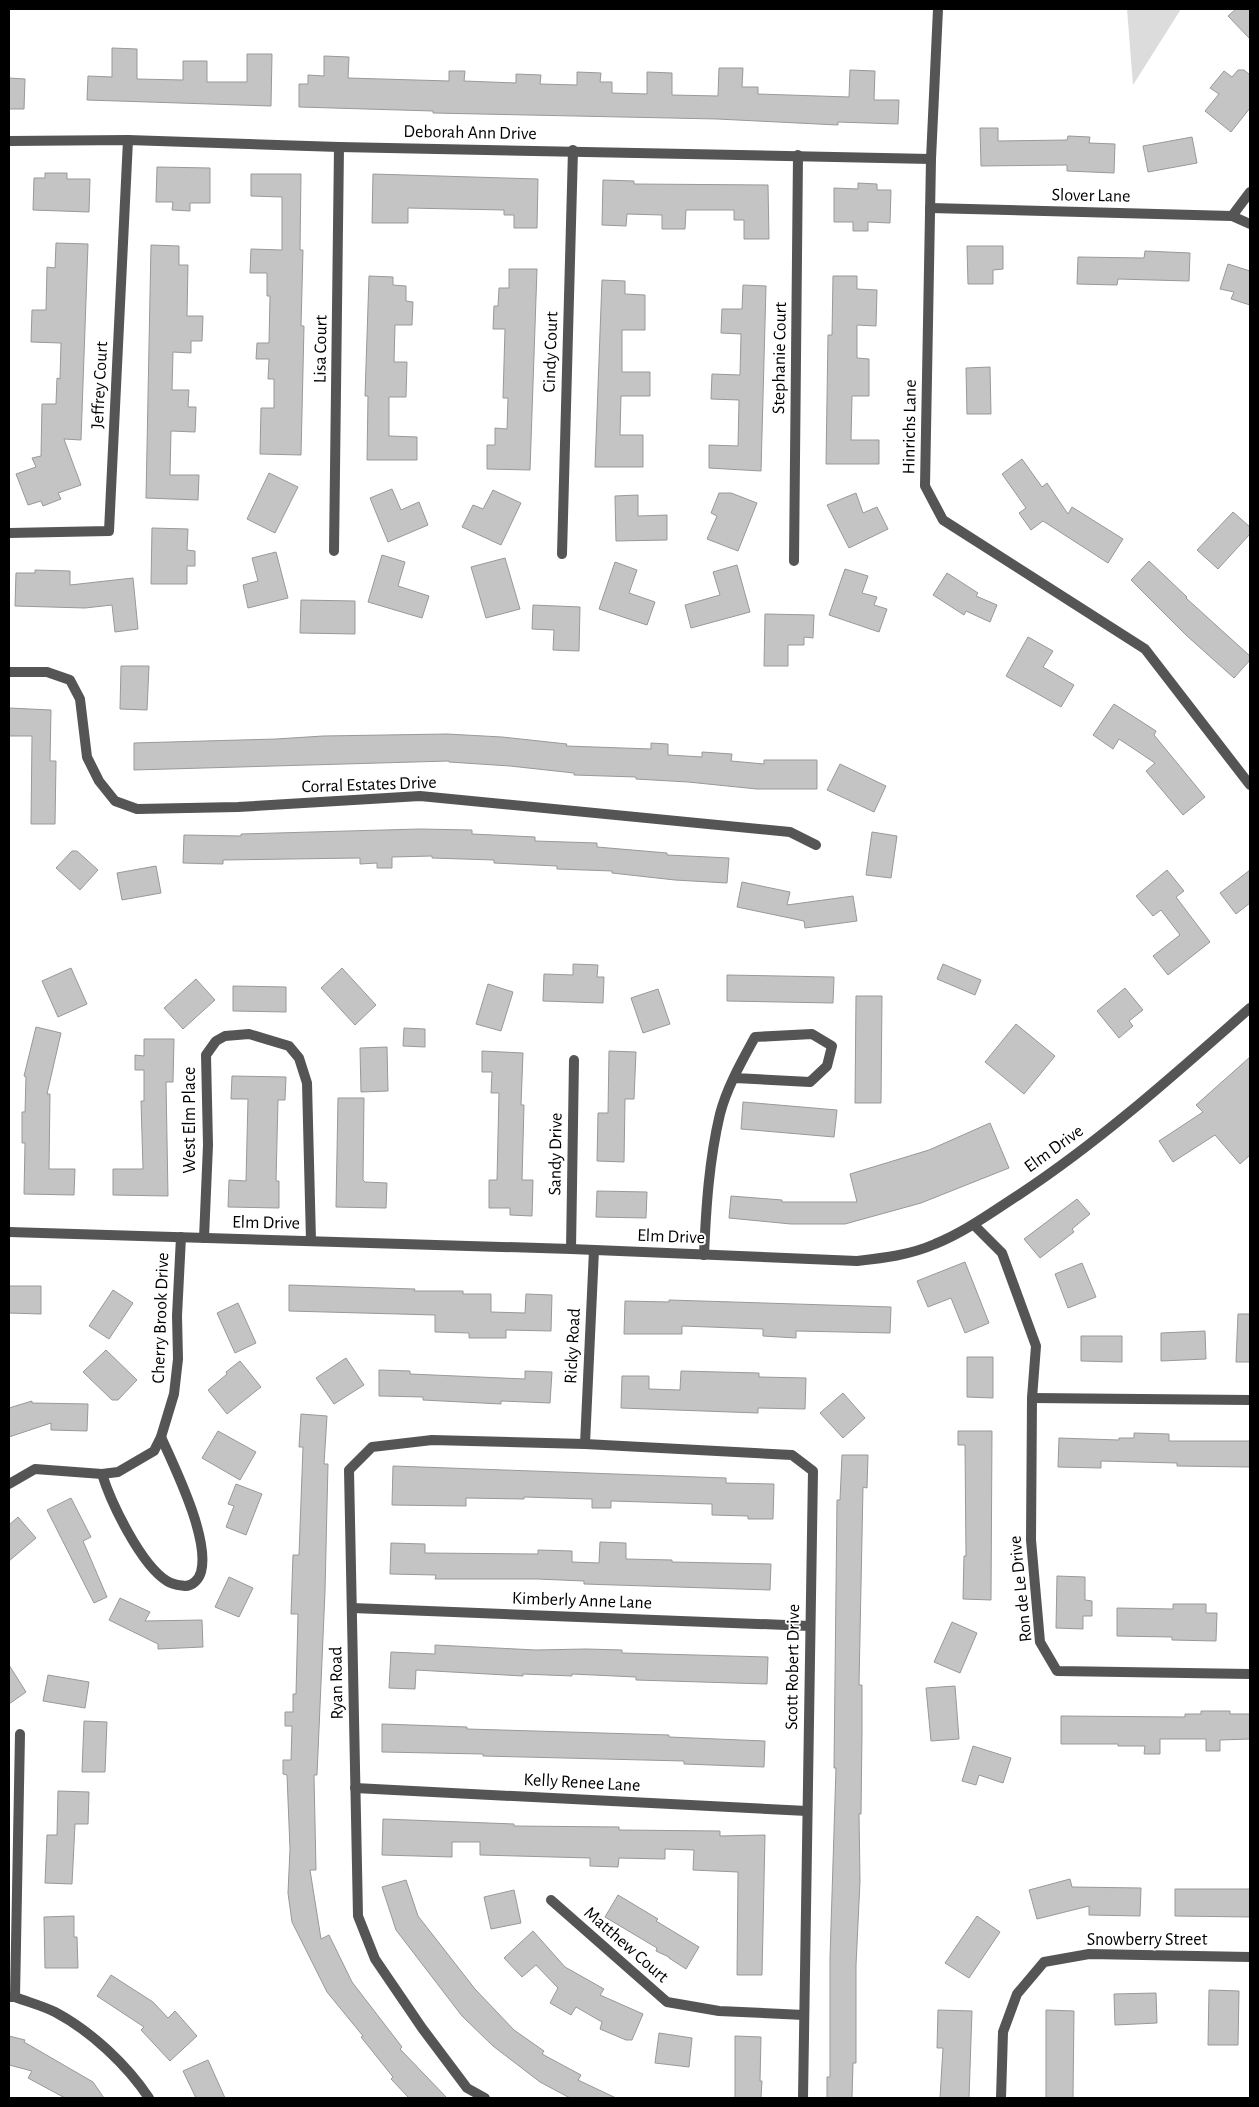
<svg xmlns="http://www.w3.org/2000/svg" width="1259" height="2107" viewBox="0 0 1259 2107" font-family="'Alegreya Sans',sans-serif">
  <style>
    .green { fill: #dcdcdc }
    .building { fill: #c4c4c4; stroke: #999 }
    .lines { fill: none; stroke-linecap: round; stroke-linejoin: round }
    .minor { stroke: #555; stroke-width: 10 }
    .tertiary { stroke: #555; stroke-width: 10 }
    .labels { text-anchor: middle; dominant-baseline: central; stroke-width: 4; stroke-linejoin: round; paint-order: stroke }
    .street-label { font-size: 18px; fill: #000; stroke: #fff }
  </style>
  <rect width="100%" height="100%" fill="#fff"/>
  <polygon class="green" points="1127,9 1181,9 1133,85"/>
  <g class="building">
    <polygon points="1236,9 1250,9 1250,39 1228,16"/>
    <polygon points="112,48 137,49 137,79 183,80 183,61 207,61 207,82 247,82 247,54 272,54 271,106 87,100 88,76 112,77"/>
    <polygon points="324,56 349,57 348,78 449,81 449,71 465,71 464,81 516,83 516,74 541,75 540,84 577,85 577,72 601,73 600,82 612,82 612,93 647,94 647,72 672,73 672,95 718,96 719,68 743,68 742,87 758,87 758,94 849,97 850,70 875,71 874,100 899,100 898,124 838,122 838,125 717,119 433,113 433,111 299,107 299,84 308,84 308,75 324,76"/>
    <polygon points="1238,70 1244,70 1250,75 1250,108 1231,132 1205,111 1219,94 1210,88 1224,71 1232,77"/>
    <polygon points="9,78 25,79 24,109 9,109"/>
    <polygon points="980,128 998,128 998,141 1067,140 1068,136 1090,137 1089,143 1115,144 1114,173 1067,171 1067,165 981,166"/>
    <polygon points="1192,137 1197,163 1148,172 1143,146"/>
    <polygon points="157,167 210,168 210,203 190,203 190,211 172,210 173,202 156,202"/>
    <polygon points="45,173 67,173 67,179 90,179 89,212 33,210 34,178 45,178"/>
    <polygon points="251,174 301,174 300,250 303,250 301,326 304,326 301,455 260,454 261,408 274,408 274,379 268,379 269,359 256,359 257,343 269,343 270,296 267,296 267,273 250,273 251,249 282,250 282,197 251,196"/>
    <polygon points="373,174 538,179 537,228 514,228 514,215 504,215 504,210 408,208 408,223 372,223"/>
    <polygon points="603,180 634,181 634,184 768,185 769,239 744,239 744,220 734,220 734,210 686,210 685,229 662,229 662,215 627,214 626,226 602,225"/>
    <polygon points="858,183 877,184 877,190 891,190 890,223 868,222 868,231 853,231 853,222 834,222 834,188 858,189"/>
    <polygon points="56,243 88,244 81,440 64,439 81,485 58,493 61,499 43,506 41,501 28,505 16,474 36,467 32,458 41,456 42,404 56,404 57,378 60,379 61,343 31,342 32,310 46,310 47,267 55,268"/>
    <polygon points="151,245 179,246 179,265 188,265 187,316 203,316 202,341 191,341 191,353 173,352 172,390 189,390 188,407 196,407 195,432 171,431 170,475 199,475 198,500 146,498"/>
    <polygon points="967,246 1003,246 1003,269 993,270 993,284 968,284"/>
    <polygon points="1145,251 1190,253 1189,281 1118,279 1117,285 1077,284 1078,257 1144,258"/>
    <polygon points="1228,264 1250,271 1250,305 1231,299 1234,292 1220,289"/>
    <polygon points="509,269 537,269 530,470 487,469 487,445 495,445 495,428 507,429 508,398 503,398 505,329 493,329 494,306 498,306 499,288 509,288"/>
    <polygon points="369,276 393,277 393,285 406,286 406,301 413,302 412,325 395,325 394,362 407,362 406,397 389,397 389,436 417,437 417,460 367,460 368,396 365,396"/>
    <polygon points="833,276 857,276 857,289 877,290 876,326 857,325 857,358 869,359 869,396 852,396 851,440 879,440 879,464 826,464 828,335 832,335"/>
    <polygon points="602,280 625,281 625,294 645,295 645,330 622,330 622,372 650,372 650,396 621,396 620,435 643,435 643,467 595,467"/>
    <polygon points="743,285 766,286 761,471 709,468 709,445 738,446 739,400 711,399 712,374 740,375 741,334 721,333 722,309 742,309"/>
    <polygon points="990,367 991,414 967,414 966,368"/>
    <polygon points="1022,459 1042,487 1047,483 1068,514 1072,507 1123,539 1108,563 1043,521 1031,530 1019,513 1026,508 1002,474"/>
    <polygon points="269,473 298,487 275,533 247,519"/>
    <polygon points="392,489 401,510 419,502 428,525 388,542 370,498"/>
    <polygon points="493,490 521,503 501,545 462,527 473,505 483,509"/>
    <polygon points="719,493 731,493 757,503 738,551 707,539 717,516 711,513"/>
    <polygon points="856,493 863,513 877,507 888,529 849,548 827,505"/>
    <polygon points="638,495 638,516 667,515 667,540 616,541 615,496"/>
    <polygon points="1233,512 1250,527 1250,534 1218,569 1197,550"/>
    <polygon points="152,528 188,529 187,550 195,551 195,566 187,566 187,584 151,584"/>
    <polygon points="276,552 288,598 248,608 243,585 258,581 252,558"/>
    <polygon points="382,555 405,562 398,586 429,596 422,618 368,602"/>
    <polygon points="505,558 520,609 486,618 471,567"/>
    <polygon points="1149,561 1187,597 1186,598 1250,656 1250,660 1234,678 1187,636 1131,580"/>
    <polygon points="615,562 637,570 629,593 655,602 647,625 599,609"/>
    <polygon points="737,565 750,612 691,628 685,605 720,595 713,572"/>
    <polygon points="845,569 868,576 862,593 877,597 874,605 887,609 879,632 829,615"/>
    <polygon points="35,570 70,571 70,585 133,578 138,629 115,632 112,605 85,608 15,606 16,573 35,573"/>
    <polygon points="947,573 978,593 976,596 997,605 990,622 966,611 964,615 933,595"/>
    <polygon points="301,600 355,601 355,634 300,633"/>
    <polygon points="533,605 580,607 579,651 553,650 554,630 532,629"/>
    <polygon points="765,614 814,615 813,638 804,637 804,645 788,645 788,666 764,666"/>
    <polygon points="1028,637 1053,651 1043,667 1074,685 1061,707 1006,676"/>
    <polygon points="121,666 149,666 147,710 120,709"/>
    <polygon points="1114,704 1156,731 1154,735 1205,797 1183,815 1146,771 1155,763 1119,739 1113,749 1093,735"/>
    <polygon points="9,708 51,710 50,761 56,761 55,824 31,824 32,736 9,736"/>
    <polygon points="447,734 502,737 567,744 566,746 651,749 651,743 668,744 668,755 702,757 702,752 732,754 731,761 764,764 764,760 817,760 817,789 757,789 688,782 636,779 636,777 574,775 574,773 510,766 449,762 449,761 134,770 134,743 276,739 323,736"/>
    <polygon points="840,764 886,786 874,812 827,790"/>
    <polygon points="419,829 472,830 472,834 535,837 535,841 597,843 597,847 667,853 667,855 729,858 727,883 675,880 612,873 612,871 557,869 557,866 494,863 494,860 432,858 432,856 392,857 392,868 377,868 377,863 360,864 360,858 223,860 223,864 183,863 184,835 241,836 241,834"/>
    <polygon points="872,832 897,836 891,878 866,875"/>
    <polygon points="72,851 77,851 98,870 80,890 56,868"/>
    <polygon points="156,866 161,893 122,900 117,873"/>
    <polygon points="1167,870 1184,891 1176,897 1210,942 1168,975 1153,956 1180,935 1161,910 1153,916 1136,896"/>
    <polygon points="1250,870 1250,903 1236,914 1220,893"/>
    <polygon points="742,882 790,892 787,905 853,896 857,921 805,928 804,921 737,907"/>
    <polygon points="573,964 598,965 597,977 604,977 603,1003 543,1001 544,974 573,975"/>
    <polygon points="943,964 981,980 975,995 937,979"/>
    <polygon points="71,968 87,1004 58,1017 42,981"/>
    <polygon points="342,968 376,1005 355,1025 321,988"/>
    <polygon points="727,975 834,977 833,1003 727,1001"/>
    <polygon points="196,979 215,1000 183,1029 164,1008"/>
    <polygon points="488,984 513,992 501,1031 476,1024"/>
    <polygon points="233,986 286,987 286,1012 233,1011"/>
    <polygon points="1125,988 1143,1010 1129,1021 1133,1026 1119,1038 1097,1011"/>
    <polygon points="658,989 670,1024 643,1033 631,998"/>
    <polygon points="856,996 882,996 881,1103 855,1103"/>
    <polygon points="1016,1024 1055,1056 1024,1094 985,1062"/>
    <polygon points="36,1027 61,1033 47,1094 50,1094 49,1169 75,1169 74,1195 24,1194 25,1143 22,1143 22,1112 25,1112 26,1077 24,1076"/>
    <polygon points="404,1028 425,1029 425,1047 403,1046"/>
    <polygon points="144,1039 174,1039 173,1082 166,1082 168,1196 113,1195 113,1169 143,1169 141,1101 144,1101 144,1070 135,1070 135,1055 144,1056"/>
    <polygon points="387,1047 388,1091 361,1092 360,1048"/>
    <polygon points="482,1051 523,1053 521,1105 524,1105 522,1180 533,1180 532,1216 510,1215 510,1208 489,1208 489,1180 497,1180 499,1093 491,1093 492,1072 482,1072"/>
    <polygon points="609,1051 636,1052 634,1099 625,1099 624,1162 597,1161 598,1113 608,1113"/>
    <polygon points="1250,1057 1250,1155 1240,1164 1215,1135 1173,1162 1159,1141 1203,1112 1196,1105"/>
    <polygon points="232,1076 286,1077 285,1100 278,1100 276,1181 279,1181 279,1208 228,1207 229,1180 246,1181 248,1099 231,1099"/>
    <polygon points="338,1098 364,1098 363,1180 365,1182 387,1183 386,1208 336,1207"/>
    <polygon points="743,1102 837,1110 834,1137 741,1129"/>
    <polygon points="990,1123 1009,1168 921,1203 845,1224 791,1224 729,1218 731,1196 782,1200 782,1202 857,1202 850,1174 929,1150"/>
    <polygon points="597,1191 647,1192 646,1218 596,1217"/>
    <polygon points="1077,1199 1090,1214 1072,1229 1074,1232 1040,1258 1024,1239"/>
    <polygon points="965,1262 989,1323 965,1333 951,1298 928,1307 917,1281"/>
    <polygon points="1082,1263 1096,1297 1068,1308 1055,1274"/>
    <polygon points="289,1285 415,1289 414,1291 463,1291 463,1294 491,1294 491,1312 525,1313 526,1294 552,1295 551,1331 506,1330 506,1338 469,1338 469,1333 435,1332 435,1315 289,1311"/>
    <polygon points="9,1286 41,1286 41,1314 9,1313"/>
    <polygon points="113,1290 133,1303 109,1339 89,1326"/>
    <polygon points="669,1300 891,1307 890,1333 796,1331 796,1338 763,1336 763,1329 682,1326 682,1334 624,1334 625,1301 669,1302"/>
    <polygon points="238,1303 256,1343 235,1353 217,1313"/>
    <polygon points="1238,1314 1250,1314 1250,1362 1236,1362"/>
    <polygon points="1205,1331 1206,1359 1161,1361 1161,1333"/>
    <polygon points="1081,1336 1122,1336 1122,1362 1081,1361"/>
    <polygon points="106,1350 137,1380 118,1400 112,1400 83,1372"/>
    <polygon points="967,1357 993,1357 993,1398 967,1397"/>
    <polygon points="346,1358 364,1385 334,1404 316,1378"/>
    <polygon points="240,1361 261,1387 227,1414 208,1390 227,1374 226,1372"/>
    <polygon points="379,1370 410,1371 410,1374 525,1379 525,1371 552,1372 550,1403 501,1401 501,1404 423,1400 423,1397 379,1396"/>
    <polygon points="681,1371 759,1373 759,1377 806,1378 805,1409 758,1408 758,1413 621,1408 622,1376 649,1376 649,1389 680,1390"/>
    <polygon points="843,1393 865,1418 843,1438 820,1413"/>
    <polygon points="32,1401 32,1403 88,1404 87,1431 51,1430 51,1423 9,1437 9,1408"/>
    <polygon points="301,1414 327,1416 324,1464 328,1464 325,1591 317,1775 314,1775 316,1870 310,1870 321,1939 329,1935 352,1982 402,2047 400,2049 447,2098 409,2098 391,2079 393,2077 361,2037 363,2036 327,1992 292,1922 288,1893 290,1849 287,1775 283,1774 283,1760 291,1760 292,1726 285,1726 285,1712 293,1712 293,1694 296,1694 298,1614 291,1614 293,1555 299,1555 303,1447 299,1447"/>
    <polygon points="218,1431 256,1452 240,1480 202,1458"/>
    <polygon points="958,1431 992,1431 991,1600 963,1599 964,1556 966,1556 965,1445 958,1445"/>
    <polygon points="1134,1433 1169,1434 1169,1441 1250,1441 1250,1467 1177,1466 1177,1463 1101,1461 1101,1468 1058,1467 1059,1438 1119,1440 1119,1438 1134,1438"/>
    <polygon points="842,1455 868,1455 867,1488 863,1487 859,1685 862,1685 862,1733 861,1814 859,1814 860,1881 856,1965 856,2063 853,2063 852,2098 827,2098 827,2077 830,2077 830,1958 836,1768 834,1768 837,1500 840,1500"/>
    <polygon points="393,1466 726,1478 726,1483 774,1484 773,1519 748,1519 748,1516 712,1515 712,1504 611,1501 611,1508 592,1508 592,1499 524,1497 524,1499 466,1498 466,1506 392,1505"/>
    <polygon points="236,1484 262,1494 246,1535 226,1527 234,1506 228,1504"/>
    <polygon points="71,1498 91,1537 83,1541 107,1597 94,1603 47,1510"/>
    <polygon points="18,1517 36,1538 9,1561 9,1525"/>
    <polygon points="600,1542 626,1543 626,1559 672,1560 672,1562 771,1564 770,1590 584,1584 584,1581 537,1579 435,1579 436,1575 390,1574 391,1543 425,1544 425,1553 538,1554 538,1550 572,1551 572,1562 599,1563"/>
    <polygon points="1057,1576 1085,1577 1085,1600 1092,1601 1092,1616 1083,1616 1083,1629 1056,1628"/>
    <polygon points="229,1577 253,1588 239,1617 215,1607"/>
    <polygon points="120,1598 150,1612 145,1621 202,1620 203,1647 158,1649 158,1644 109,1620"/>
    <polygon points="1173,1604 1206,1604 1206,1613 1217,1613 1216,1641 1172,1640 1172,1637 1117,1636 1117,1608 1173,1609"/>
    <polygon points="952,1622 977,1633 960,1673 934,1662"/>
    <polygon points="435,1645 536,1650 586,1649 622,1650 622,1653 768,1657 767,1684 636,1680 636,1677 572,1674 572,1676 523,1674 523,1676 416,1670 415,1689 389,1688 391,1652 435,1654"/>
    <polygon points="9,1665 26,1692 9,1704"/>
    <polygon points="48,1675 89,1682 85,1708 43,1701"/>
    <polygon points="955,1686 959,1739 931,1741 926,1688"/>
    <polygon points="1201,1711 1230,1711 1230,1714 1250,1714 1250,1739 1220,1740 1220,1751 1206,1751 1206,1739 1160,1739 1160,1754 1144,1754 1145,1746 1118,1746 1118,1744 1061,1744 1061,1716 1185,1717 1185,1714 1201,1714"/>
    <polygon points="84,1721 107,1722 105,1772 82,1772"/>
    <polygon points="382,1724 467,1727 467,1729 669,1735 669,1737 765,1741 764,1767 684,1764 684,1761 483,1756 483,1754 382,1752"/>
    <polygon points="973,1746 1011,1758 1003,1783 979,1775 976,1785 962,1781"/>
    <polygon points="58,1791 89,1792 88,1824 75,1824 72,1884 45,1883 47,1835 57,1835"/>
    <polygon points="383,1819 514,1824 514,1826 619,1827 619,1830 720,1831 720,1836 765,1835 762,1975 737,1975 738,1872 693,1870 694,1850 665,1849 665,1859 619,1858 618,1867 590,1866 590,1858 480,1855 480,1842 452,1842 452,1857 382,1855"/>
    <polygon points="1070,1879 1072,1887 1141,1888 1140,1916 1089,1915 1089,1906 1037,1919 1029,1890"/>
    <polygon points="406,1880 418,1916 475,1989 514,2030 544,2051 542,2054 581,2075 578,2080 616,2098 570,2098 540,2082 493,2046 462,2016 396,1930 382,1887"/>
    <polygon points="1175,1889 1250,1889 1250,1917 1175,1916"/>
    <polygon points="514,1890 521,1923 491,1929 484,1897"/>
    <polygon points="618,1895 658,1919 656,1921 699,1947 686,1969 669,1958 669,1957 656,1951 657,1948 605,1917"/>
    <polygon points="74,1916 74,1937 77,1937 78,1968 45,1968 44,1917"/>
    <polygon points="977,1916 1000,1932 969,1978 945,1963"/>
    <polygon points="533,1931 565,1967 604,1989 600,1995 643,2014 632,2040 626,2040 600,2029 602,2022 576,2007 571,2015 550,2003 558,1988 536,1965 522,1977 504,1958"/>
    <polygon points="111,1975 153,2002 168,2018 175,2011 197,2036 170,2061 141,2030 144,2027 97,1996"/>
    <polygon points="1209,1990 1239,1991 1238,2045 1208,2045"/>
    <polygon points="1156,1993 1157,2023 1115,2025 1114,1994"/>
    <polygon points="938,2010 972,2011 969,2098 940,2098 943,2048 937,2048"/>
    <polygon points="1046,2010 1074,2011 1073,2098 1046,2098"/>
    <polygon points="659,2033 692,2038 689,2067 655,2063"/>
    <polygon points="9,2036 25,2040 24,2042 93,2082 104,2098 65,2098 28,2078 32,2071 9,2065"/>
    <polygon points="735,2036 761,2037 760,2081 762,2081 761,2098 735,2098"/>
    <polygon points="208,2060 225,2098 196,2098 183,2071"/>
  </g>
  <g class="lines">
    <g class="minor">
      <polyline points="938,9 931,159 925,486 943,520 1145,649 1250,785"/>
      <polyline points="9,141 128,140 339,147 931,159"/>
      <polyline points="930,208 1232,216 1250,224"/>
      <polyline points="1232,216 1250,192"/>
      <polyline points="9,533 109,531 128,140"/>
      <polyline points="334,551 339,147"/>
      <polyline points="562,554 573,150"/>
      <polyline points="794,561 798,155"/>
      <polyline points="9,672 47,672 70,680 80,699 87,757 99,781 115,801 137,809 238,807 420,796 790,832 816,845"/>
      <polyline points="974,1225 1002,1253 1036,1346 1032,1398 1031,1540 1040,1642 1057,1671 1250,1674"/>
      <polyline points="204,1238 208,1145 206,1055 216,1041 225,1036 249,1034 289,1046 299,1058 307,1083 311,1241"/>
      <polyline points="571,1249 574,1060"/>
      <path d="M704,1255c2,-47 5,-95 16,-141 7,-27 22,-53 35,-77l57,-3 20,12 -5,20 -17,16 -75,-4"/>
      <polyline points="1032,1398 1250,1400"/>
      <polyline points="585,1444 594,1250"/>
      <path d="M102,1474c9,29 39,91 65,107 6,4 11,4 18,5 8,0 14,-7 16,-14 9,-33 -26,-104 -40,-135"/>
      <polyline points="9,1484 35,1469 102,1474 118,1472 154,1451 161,1437 174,1394 178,1359 177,1316 181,1237"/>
      <polyline points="352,1608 810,1626"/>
      <polyline points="355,1788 807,1811"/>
      <polyline points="551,1900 667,2002 719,2011 804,2015"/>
      <path d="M10,1997h5c13,5 28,9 40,15 36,19 72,53 94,86"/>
      <polyline points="15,1997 20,1734"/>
      <polyline points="485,2098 467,2088 422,2028 375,1959 358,1916 349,1470 372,1447 432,1440 585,1444 792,1455 813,1471 803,2098"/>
      <polyline points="1001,2098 1003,2032 1017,1994 1044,1962 1089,1954 1250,1957"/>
    </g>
    <path class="tertiary" d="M9,1232l562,17 286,12c27,-3 53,-6 78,-17 30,-12 57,-32 85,-50 83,-55 156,-121 230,-186"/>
  </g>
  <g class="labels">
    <g class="street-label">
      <text transform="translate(470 133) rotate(1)">Deborah Ann Drive</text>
      <text transform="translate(1091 196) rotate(1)">Slover Lane</text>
      <text transform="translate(321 349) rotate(-89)">Lisa Court</text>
      <text transform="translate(551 352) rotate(-88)">Cindy Court</text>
      <text transform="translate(780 358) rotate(-89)">Stephanie Court</text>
      <text transform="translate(100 385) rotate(-87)">Jeffrey Court</text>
      <text transform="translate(910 427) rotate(-89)">Hinrichs Lane</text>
      <text transform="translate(369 785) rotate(-2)">Corral Estates Drive</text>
      <text transform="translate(190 1120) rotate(-90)">West Elm Place</text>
      <text transform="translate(1054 1149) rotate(-36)">Elm Drive</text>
      <text transform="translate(556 1154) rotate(-89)">Sandy Drive</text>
      <text transform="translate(266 1223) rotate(1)">Elm Drive</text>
      <text transform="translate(671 1237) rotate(2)">Elm Drive</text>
      <text transform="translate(161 1318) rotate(-88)">Cherry Brook Drive</text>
      <text transform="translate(573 1346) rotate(-87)">Ricky Road</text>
      <text transform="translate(1021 1589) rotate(-96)">Ron de Le Drive</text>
      <text transform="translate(582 1601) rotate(2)">Kimberly Anne Lane</text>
      <text transform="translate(793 1667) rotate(-89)">Scott Robert Drive</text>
      <text transform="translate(337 1683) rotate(-91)">Ryan Road</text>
      <text transform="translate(582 1783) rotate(3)">Kelly Renee Lane</text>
      <text x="1147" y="1940">Snowberry Street</text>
      <text transform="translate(626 1945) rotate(41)">Matthew Court</text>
    </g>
  </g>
  <rect width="1259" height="2107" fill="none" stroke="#000000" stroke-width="20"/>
</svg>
